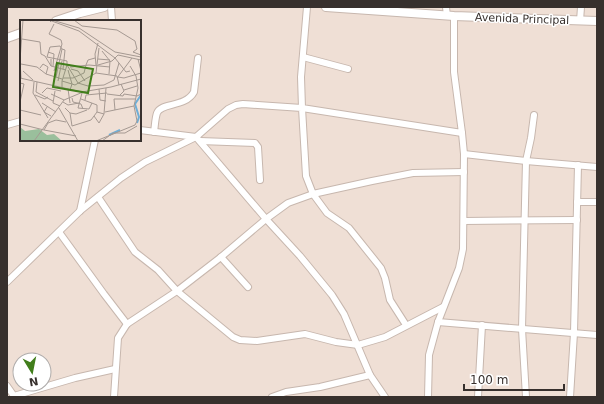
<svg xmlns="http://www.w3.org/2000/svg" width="604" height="404" viewBox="0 0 604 404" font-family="'DejaVu Sans',sans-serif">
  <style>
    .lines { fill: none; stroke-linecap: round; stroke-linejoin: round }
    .minor-casing { stroke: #c7b7ae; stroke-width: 8 }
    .secondary-casing { stroke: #c7b7ae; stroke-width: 10 }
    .minor { stroke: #fff; stroke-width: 6 }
    .secondary { stroke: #fff; stroke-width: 8 }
    .labels { text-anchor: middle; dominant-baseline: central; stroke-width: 3; stroke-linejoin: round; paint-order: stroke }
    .street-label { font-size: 11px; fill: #37302d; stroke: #fff }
    .inset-river { fill: none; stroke: #6faed6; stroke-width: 2 }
    .inset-road { fill: none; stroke: #a59992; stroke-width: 1 }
    .view { fill: #417e1b; fill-opacity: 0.15; stroke: #417e1b; stroke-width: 2 }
    .inset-edge { fill: none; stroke: #37302d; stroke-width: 2 }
  </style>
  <rect width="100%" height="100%" fill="#efdfd5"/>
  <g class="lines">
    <defs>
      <g id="minor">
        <polyline points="111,7 112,21"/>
        <polyline points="307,7 301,77 302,108 462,133 454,72 454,16"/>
        <polyline points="446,7 447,16"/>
        <polyline points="580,21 581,7"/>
        <polyline points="303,57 348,69"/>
        <polyline points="7,125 21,121"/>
        <polyline points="140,130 196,137 266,219 300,256 332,295 344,314 370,375 385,397"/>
        <path d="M154,132c1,-6 1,-13 3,-19 4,-11 28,-5 37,-21l4,-34"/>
        <polyline points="200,141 255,143 258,147 260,180"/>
        <polyline points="464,154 526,161 597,167"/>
        <polyline points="98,197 135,252 158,270 177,291 233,337 240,340 257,341 305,334 336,342 358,345 385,337 443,307"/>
        <polyline points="577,202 597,202"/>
        <polyline points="80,211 95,140"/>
        <polyline points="464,221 577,220"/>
        <polyline points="59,232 104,294 127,324"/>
        <polyline points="221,257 248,287"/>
        <polyline points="7,282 80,211 121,178 145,162 196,137 228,109 236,105 243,104 302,108 306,176 313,194 327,213 349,228 381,268 385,278 390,300 406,325"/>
        <polyline points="438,322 597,335"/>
        <polyline points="7,386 14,396 75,378 115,369"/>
        <polyline points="114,397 118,338 127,324 177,291 221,257 266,219 288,203 313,194 372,181 413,173 464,172"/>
        <polyline points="272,397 286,392 320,387 370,375"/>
        <polyline points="428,397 429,355 438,322 459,268 463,249 464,154 462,133"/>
        <polyline points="478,397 482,325"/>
        <polyline points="526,397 522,329 526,161 531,138 534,115"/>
        <polyline points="570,397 574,333 578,165"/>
      </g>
      <g id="secondary">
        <polyline points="326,7 454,16 597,21"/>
        <polyline points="56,21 80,13 104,7"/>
        <polyline points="7,38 21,33"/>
      </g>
    </defs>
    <use href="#minor" class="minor-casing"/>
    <use href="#secondary" class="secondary-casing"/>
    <use href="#minor" class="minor"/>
    <use href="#secondary" class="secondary"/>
  </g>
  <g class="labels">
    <g class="street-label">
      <text transform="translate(522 19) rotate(2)">Avenida Principal</text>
    </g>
  </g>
  <g transform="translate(20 20)">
    <rect width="121" height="121" fill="#efdfd5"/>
    <path d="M0,107l5,4 14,-2 8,6 7,-1 8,7h-42z" fill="#9abf9c"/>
    <path class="inset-river" d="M117,103l2,-6 -4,-13 6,-9M89,115l11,-5"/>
    <path class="inset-road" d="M29,0l30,11 36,27M54,0l8,6 35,4 18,11 2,8 -4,3 8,3M30,2l2,-2 27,8 36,24 26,5M34,4l-5,10 12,6 1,4 -8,27M2,19l18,3 1,12 4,2 6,10M40,26l-10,1 -3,10 20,4v4M42,29l3,1 -2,19M82,31l8,10 -1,13M28,32l6,2 -1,12M95,38l11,14 4,-1M31,39v7l15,4M78,39l12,1M118,39l3,12M0,40l1,18M0,40l3,-40M1,44l16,3 9,7 16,5M66,45l2,-5 7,-2M76,45l-1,-11 3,-11M78,45l14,-4 6,-6 23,5M50,47l19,-2 21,2M20,48l3,-4 5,3 -2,7M51,49l7,2 7,10M48,50l4,14 3,1 21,-12 3,-25M3,51l10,9M76,53l21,3 2,9M36,57l6,-28 -2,-3M98,57l6,1 17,-5M0,58l62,14 29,-5 30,-8M43,58h10l11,-5 2,-8M97,58l15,-20M38,61l4,-20M42,61l5,-16 11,18 10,3 16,-1 10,-5 5,-17M14,62l-1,11 15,25M17,62l-1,10 17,9M0,63l4,1 -4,18M42,67v-6l10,3 -2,6M48,69l2,14M79,69l1,11 6,1M104,70l13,-4M35,71l-2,12 7,3M22,73l5,-5 14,3M62,73l-4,15 11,1 3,-6M31,74l13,6M87,74l16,2 1,-2 13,2 4,-2M15,75l10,4 3,-2M100,75l4,-4 -3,-7M52,78l1,4 8,2 2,5M61,79l16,6v7l7,2 2,-26M65,80l1,-5 21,-2M43,82l5,3 11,-2M22,83l14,9M27,87l-3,5 7,4M39,88l19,33M45,88l5,5 2,13M0,90l21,5M95,90l-1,-11h22M85,92l29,-6M50,93l6,1 11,-4M74,96l5,7 5,-9M0,104l24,6 4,-7 8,-3 10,2M52,106l19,-6 6,-8M24,110l32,6M14,121l30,-41 19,-8M76,121l39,-16 2,-4 -3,-15 4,-18 -2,-12 -6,-10M82,121l11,-8h12l12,-7"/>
    <path class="view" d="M37,43l36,6 -5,24 -35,-6z"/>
    <rect width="121" height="121" class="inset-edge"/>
  </g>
  <rect width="604" height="404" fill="none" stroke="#37302d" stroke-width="16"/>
  <g transform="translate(32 372) rotate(170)"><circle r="19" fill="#ffffff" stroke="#afacab"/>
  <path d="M0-3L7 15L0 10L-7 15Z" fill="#417e1b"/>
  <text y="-6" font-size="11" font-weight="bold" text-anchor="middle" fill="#37302d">N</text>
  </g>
  <path d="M464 384v6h100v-6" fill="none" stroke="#37302d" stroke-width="2"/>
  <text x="470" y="384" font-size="12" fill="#37302d" stroke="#ffffff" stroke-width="3" paint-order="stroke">100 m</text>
</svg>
